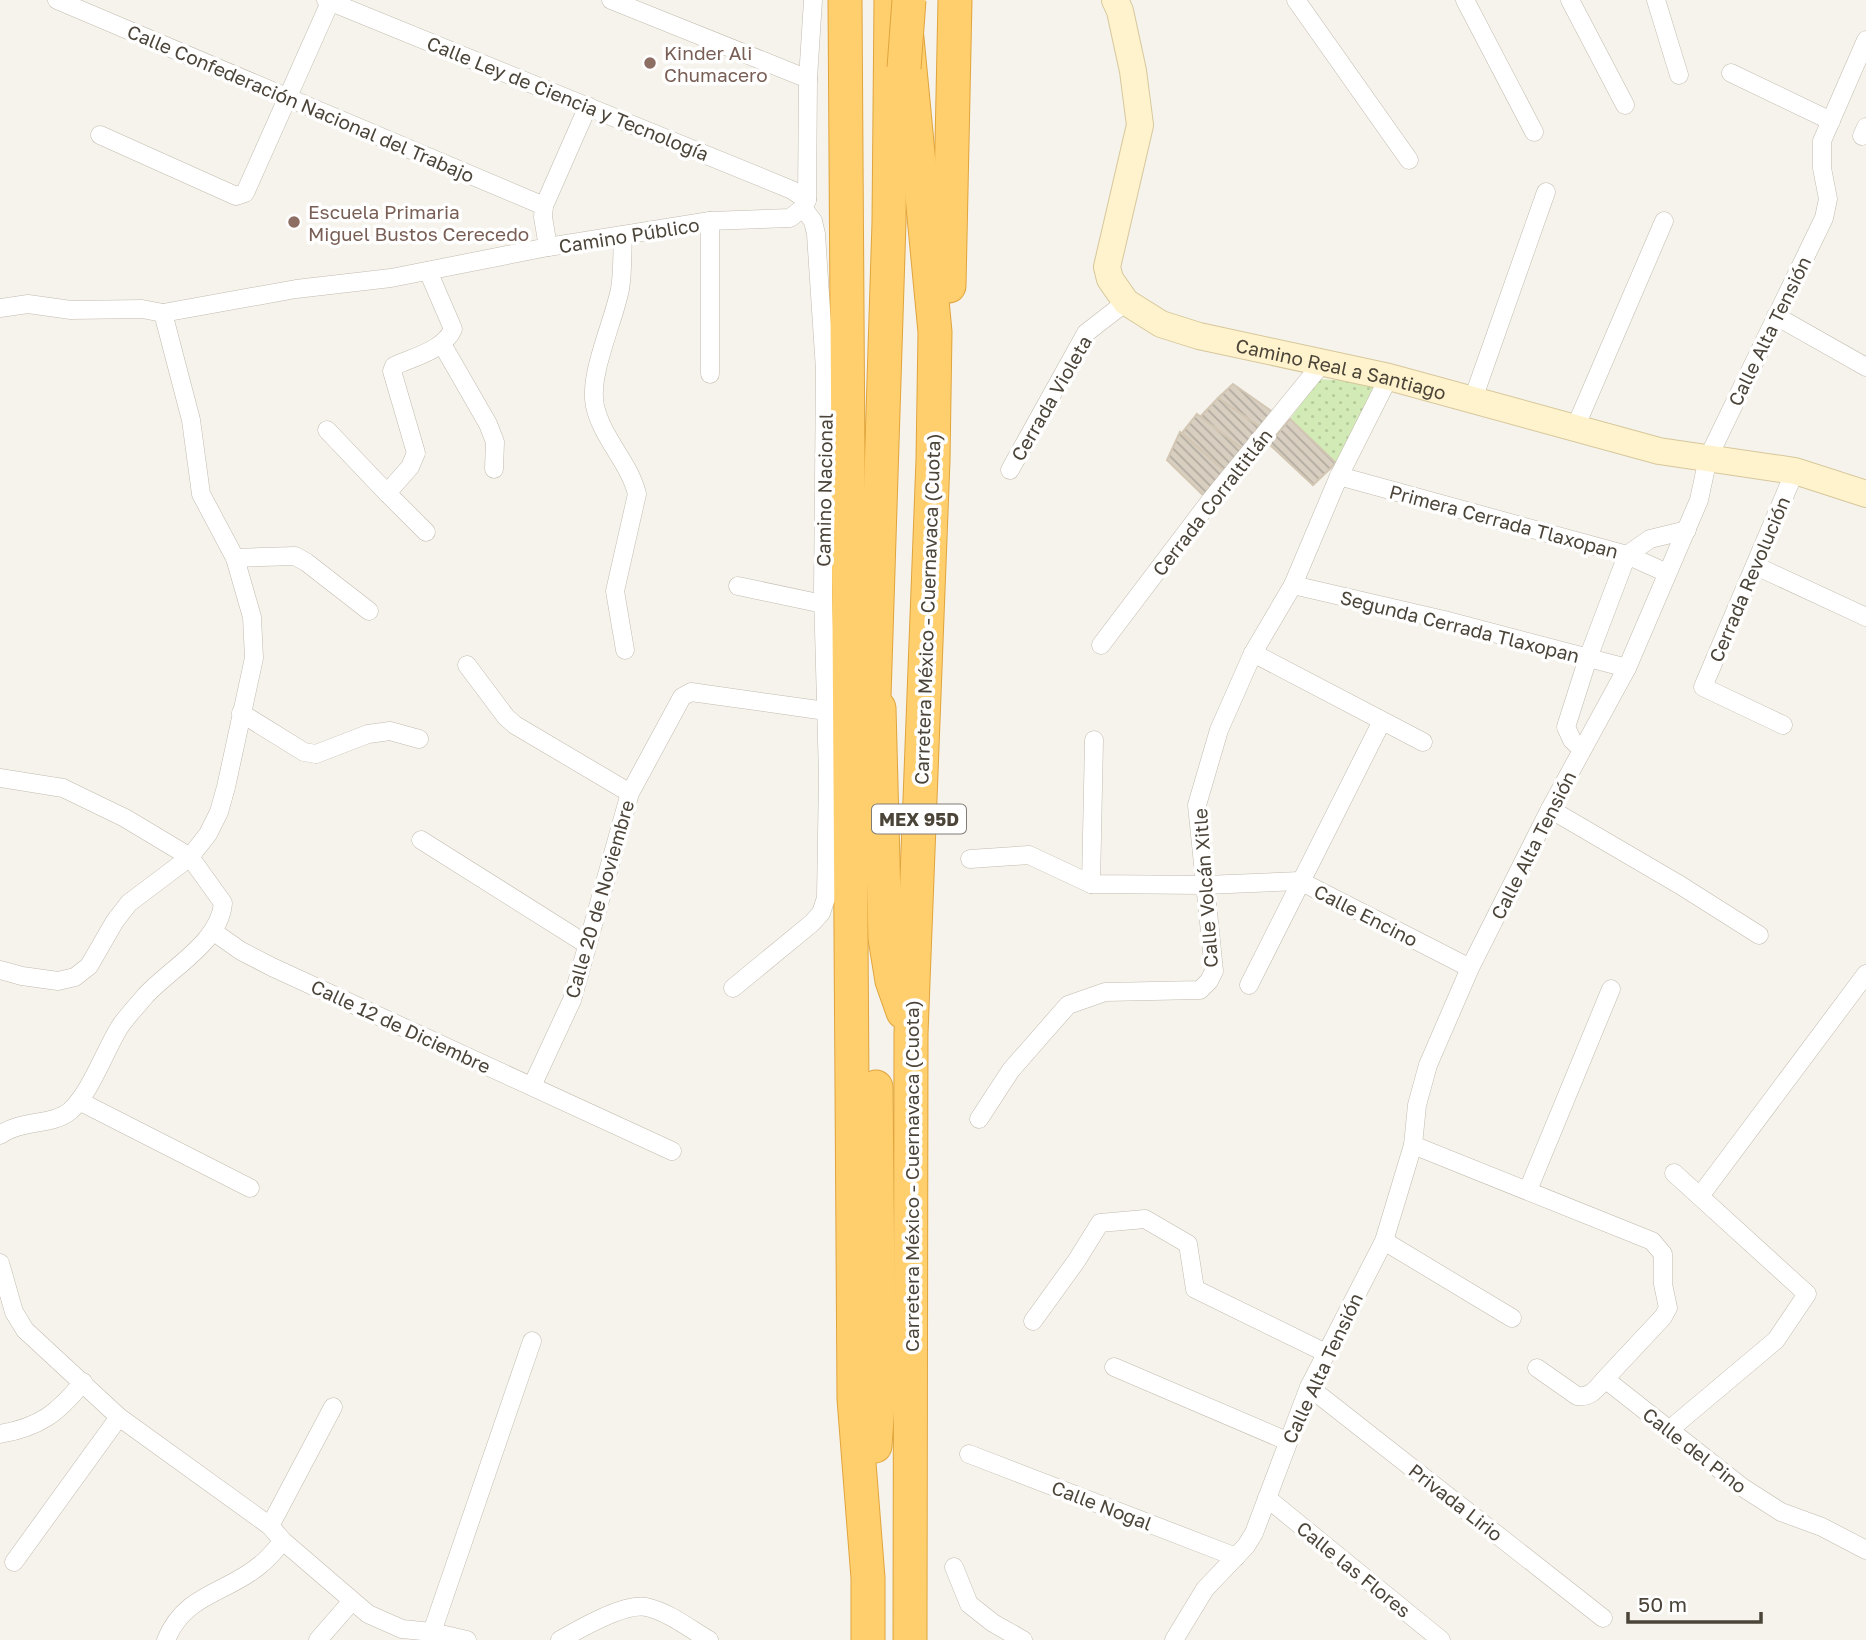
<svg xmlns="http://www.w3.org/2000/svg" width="1866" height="1640" viewBox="0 0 1866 1640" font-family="'Golos Text',sans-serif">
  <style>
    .grass { fill: url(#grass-dots) }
    .building { fill: url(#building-back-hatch); stroke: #d3c7b4; stroke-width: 2 }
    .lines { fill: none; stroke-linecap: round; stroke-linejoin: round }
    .street-casing { stroke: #c2bbae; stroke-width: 19 }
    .secondary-casing { stroke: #d6c79b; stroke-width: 28 }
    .highway-casing { stroke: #e0a43c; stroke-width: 35 }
    .street { stroke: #fff; stroke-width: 18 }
    .secondary { stroke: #fff3cd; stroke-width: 26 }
    .highway { stroke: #ffcf6e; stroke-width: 33 }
    .highway-bridge-casing { stroke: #e0a43c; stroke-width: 35; stroke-linecap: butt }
    .highway-bridge { stroke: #ffcf6e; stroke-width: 33 }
    .education-dot { fill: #8d6e63; stroke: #fff; stroke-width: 2.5 }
    .labels { text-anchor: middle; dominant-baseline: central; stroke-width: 7; stroke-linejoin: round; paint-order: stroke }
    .shield { fill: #fff; stroke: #817c74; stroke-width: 2 }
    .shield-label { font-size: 18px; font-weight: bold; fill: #4b4439 }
    .education-label { font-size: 19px; fill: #785e54; stroke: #fff; text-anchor: start }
    .street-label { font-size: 19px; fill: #4b4439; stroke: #fff }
  </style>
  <defs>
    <pattern id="grass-dots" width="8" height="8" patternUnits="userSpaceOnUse" patternTransform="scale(1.75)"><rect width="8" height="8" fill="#d2eab5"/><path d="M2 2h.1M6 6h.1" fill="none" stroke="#b6ca9c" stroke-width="1.8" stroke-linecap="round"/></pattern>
    <pattern id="building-back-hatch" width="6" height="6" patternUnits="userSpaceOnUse" patternTransform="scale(1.75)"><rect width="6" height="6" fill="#d8cfc1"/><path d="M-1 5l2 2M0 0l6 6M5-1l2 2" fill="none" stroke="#b1aa9e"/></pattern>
  </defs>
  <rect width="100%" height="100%" fill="#f6f3ec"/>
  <polygon class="grass" points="1318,379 1381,383 1336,463 1290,419"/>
  <g class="building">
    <polygon points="1233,384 1274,413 1263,429 1218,398"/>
    <polygon points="1218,398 1263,429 1245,451 1200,417"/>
    <polygon points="1197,414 1245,451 1227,473 1182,433"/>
    <polygon points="1290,419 1336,463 1313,485 1269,444"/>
    <polygon points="1180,432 1227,473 1205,497 1167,460"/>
  </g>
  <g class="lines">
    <defs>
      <g id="street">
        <polyline points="57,0 544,206"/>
        <polyline points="326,0 792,190 807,200"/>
        <polyline points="611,0 808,79"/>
        <polyline points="1296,0 1409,160"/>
        <polyline points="1465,0 1534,132"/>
        <polyline points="1570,0 1625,105"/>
        <polyline points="1656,0 1679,75"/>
        <polyline points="1731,73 1831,121"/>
        <polyline points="100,135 236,196 245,193 331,0"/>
        <polyline points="1862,136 1866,127"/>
        <path d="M623,235c-1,17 0,37 -3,54 -6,32 -32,86 -25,117 7,32 34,56 42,88l-22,97 10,59"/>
        <polyline points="548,247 543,217 544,206 588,106"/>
        <polyline points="0,308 28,304 71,310 142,309 163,313 296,289 391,278 548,247 710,221 790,218 803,208 807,200 808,79 813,0"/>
        <polyline points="1776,316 1866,367"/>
        <polyline points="442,344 488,424 495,442 494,469"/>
        <polyline points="710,374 710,221"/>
        <polyline points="1473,399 1546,192"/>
        <polyline points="1575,428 1664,221"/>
        <path d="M327,430l60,63 23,-26 6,-14 -24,-82 2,-5c20,-9 50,-16 59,-37l-25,-58"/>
        <polyline points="1010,470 1086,333 1126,302"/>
        <polyline points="1339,476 1627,555 1667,573"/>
        <polyline points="387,493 426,532"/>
        <polyline points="235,558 295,556 306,562 369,611"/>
        <polyline points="1756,566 1866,617"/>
        <polyline points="1293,585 1444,620 1627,668"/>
        <polyline points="738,586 823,604"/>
        <polyline points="1101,645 1210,501 1324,361"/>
        <polyline points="1253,653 1423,742"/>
        <polyline points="467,665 506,717 515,725 630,793"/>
        <polyline points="241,713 304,752 316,754 368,734 390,731 419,739"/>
        <polyline points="1783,725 1703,687 1795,471"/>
        <polyline points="1582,750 1572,740 1566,727 1588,658 1627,555 1650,539 1687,530"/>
        <path d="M0,778l63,10 62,30 65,39 33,46c-3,39 -52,65 -77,92 -9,11 -20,22 -27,33 -14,23 -30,67 -49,83 -18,15 -48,8 -70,24"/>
        <polyline points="1550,809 1680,885 1759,935"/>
        <polyline points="421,840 586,944"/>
        <polyline points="970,859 1029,855 1091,884 1205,885 1300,881 1470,968"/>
        <polyline points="1091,884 1094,740"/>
        <polyline points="214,932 241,951 272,967 672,1151"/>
        <polyline points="0,970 22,976 58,981 75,977 89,966 115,921 129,903 190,857 208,834 219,812 226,787 254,658 252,617 235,558 201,494 191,420 163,313"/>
        <polyline points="1249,985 1382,721"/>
        <polyline points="733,988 812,923 821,913 826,898 828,776 823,593 825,370 816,234 813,221 803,208"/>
        <polyline points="532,1086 572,1000 630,793 682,697 691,692 826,711"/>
        <polyline points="79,1101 250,1188"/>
        <polyline points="979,1119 1011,1070 1068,1005 1105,992 1200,990 1209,981 1214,971 1197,805 1219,730 1253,653 1293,585 1339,476 1389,377"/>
        <polyline points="1413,1145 1652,1241 1663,1254 1663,1284 1668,1308 1663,1317 1605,1379"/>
        <polyline points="1528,1190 1611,989"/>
        <polyline points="1700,1196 1866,974"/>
        <polyline points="1384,1241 1512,1318"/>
        <polyline points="0,1263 14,1312 25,1330 119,1417 270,1526 283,1541 368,1614 402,1629 432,1632 467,1640"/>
        <polyline points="1033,1321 1077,1260 1100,1223 1145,1219 1188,1244 1195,1289 1326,1353"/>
        <polyline points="1114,1367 1287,1441"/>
        <path d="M1537,1368l40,28c14,2 20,-8 28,-17l137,108 39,25 41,15 44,23"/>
        <polyline points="1309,1387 1603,1618"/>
        <polyline points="1669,1430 1776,1340 1807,1294 1674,1173"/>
        <path d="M0,1434c40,-7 58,-21 83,-52"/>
        <polyline points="969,1454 1236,1557"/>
        <polyline points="1267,1498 1441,1640"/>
        <polyline points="270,1526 333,1407"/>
        <polyline points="14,1562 119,1417"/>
        <polyline points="954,1567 969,1604 993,1623 1023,1640"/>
        <polyline points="432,1632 532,1341"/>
        <path d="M166,1640c19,-47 62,-47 94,-75 9,-7 16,-16 23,-24"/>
        <polyline points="318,1640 352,1601"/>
        <path d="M560,1640c19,-11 64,-37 86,-33 23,5 44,22 63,33"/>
        <polyline points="1174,1640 1205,1589 1246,1546 1254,1533 1309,1387 1384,1241 1413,1145 1417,1105 1428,1065 1470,968 1550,809 1627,668 1699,500 1708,458 1824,218 1828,199 1822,168 1822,141 1866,40"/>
      </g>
      <g id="secondary">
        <path id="s1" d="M1115,0l5,11 13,60 7,54 -33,142 3,12 16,23 35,22 38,12 190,41 270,74 136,20 71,23"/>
      </g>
      <g id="highway">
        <polyline points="845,0 854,1399 868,1578 868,1640"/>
        <polyline points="907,38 935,332 933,460 911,1034 910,1640"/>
        <polyline points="949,286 955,0"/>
        <polyline points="879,708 885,938 892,981 903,1012"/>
        <polyline points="873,729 889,222 891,0"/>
        <polyline points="875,1446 879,1390 876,1087"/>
      </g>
    </defs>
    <use href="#street" class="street-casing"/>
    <use href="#secondary" class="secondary-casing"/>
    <use href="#highway" class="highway-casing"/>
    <use href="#street" class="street"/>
    <use href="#secondary" class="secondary"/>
    <use href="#highway" class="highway"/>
    <defs>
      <polyline id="highway-bridge" points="904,68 909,0"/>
    </defs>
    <use href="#highway-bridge" class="highway-bridge-casing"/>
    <use href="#highway-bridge" class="highway-bridge"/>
  </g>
  <g class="education-dot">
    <circle cx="650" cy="63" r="7"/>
    <circle cx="294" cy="222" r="7"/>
  </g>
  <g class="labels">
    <rect class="shield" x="872" y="804.5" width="94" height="29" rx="5"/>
    <g class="shield-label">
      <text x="919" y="819">MEX 95D</text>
    </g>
    <g class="education-label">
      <text x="664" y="52">Kinder Ali<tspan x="664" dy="22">Chumacero</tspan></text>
      <text x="308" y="211">Escuela Primaria<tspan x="308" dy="22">Miguel Bustos Cerecedo</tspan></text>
    </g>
    <g class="street-label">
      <text transform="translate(568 98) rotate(22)">Calle Ley de Ciencia y Tecnología</text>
      <text transform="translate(301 103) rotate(23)">Calle Confederación Nacional del Trabajo</text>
      <text transform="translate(629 235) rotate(-9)">Camino Público</text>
      <text transform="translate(1769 331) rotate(-64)">Calle Alta Tensión</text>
      <text stroke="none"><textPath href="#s1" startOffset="541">Camino Real a Santiago</textPath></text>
      <text transform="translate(1051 398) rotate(-60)">Cerrada Violeta</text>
      <text transform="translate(824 490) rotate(-89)">Camino Nacional</text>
      <text transform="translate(1212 502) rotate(-52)">Cerrada Corraltitlán</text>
      <text transform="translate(1504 521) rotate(15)">Primera Cerrada Tlaxopan</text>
      <text transform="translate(1749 579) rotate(-67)">Cerrada Revolución</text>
      <text transform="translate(927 609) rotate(-88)">Carretera México - Cuernavaca (Cuota)</text>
      <text transform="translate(1460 626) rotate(14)">Segunda Cerrada Tlaxopan</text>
      <text transform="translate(1533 845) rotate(-63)">Calle Alta Tensión</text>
      <text transform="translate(1205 888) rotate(-94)">Calle Volcán Xitle</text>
      <text transform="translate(599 899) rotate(-74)">Calle 20 de Noviembre</text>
      <text transform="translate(1366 915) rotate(27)">Calle Encino</text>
      <text transform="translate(401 1026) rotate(25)">Calle 12 de Diciembre</text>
      <text transform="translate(911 1176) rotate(-90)">Carretera México - Cuernavaca (Cuota)</text>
      <text transform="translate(1322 1368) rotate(-65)">Calle Alta Tensión</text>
      <text transform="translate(1695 1450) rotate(38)">Calle del Pino</text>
      <text transform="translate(1456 1502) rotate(38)">Privada Lirio</text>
      <text transform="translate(1102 1505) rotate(21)">Calle Nogal</text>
      <text transform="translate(1354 1569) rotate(39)">Calle las Flores</text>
    </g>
  </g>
  <path d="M1628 1612v10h133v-10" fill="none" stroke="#4b4439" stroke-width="3.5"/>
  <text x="1638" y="1612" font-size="21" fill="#4b4439" stroke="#ffffff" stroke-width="5" paint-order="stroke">50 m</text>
</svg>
